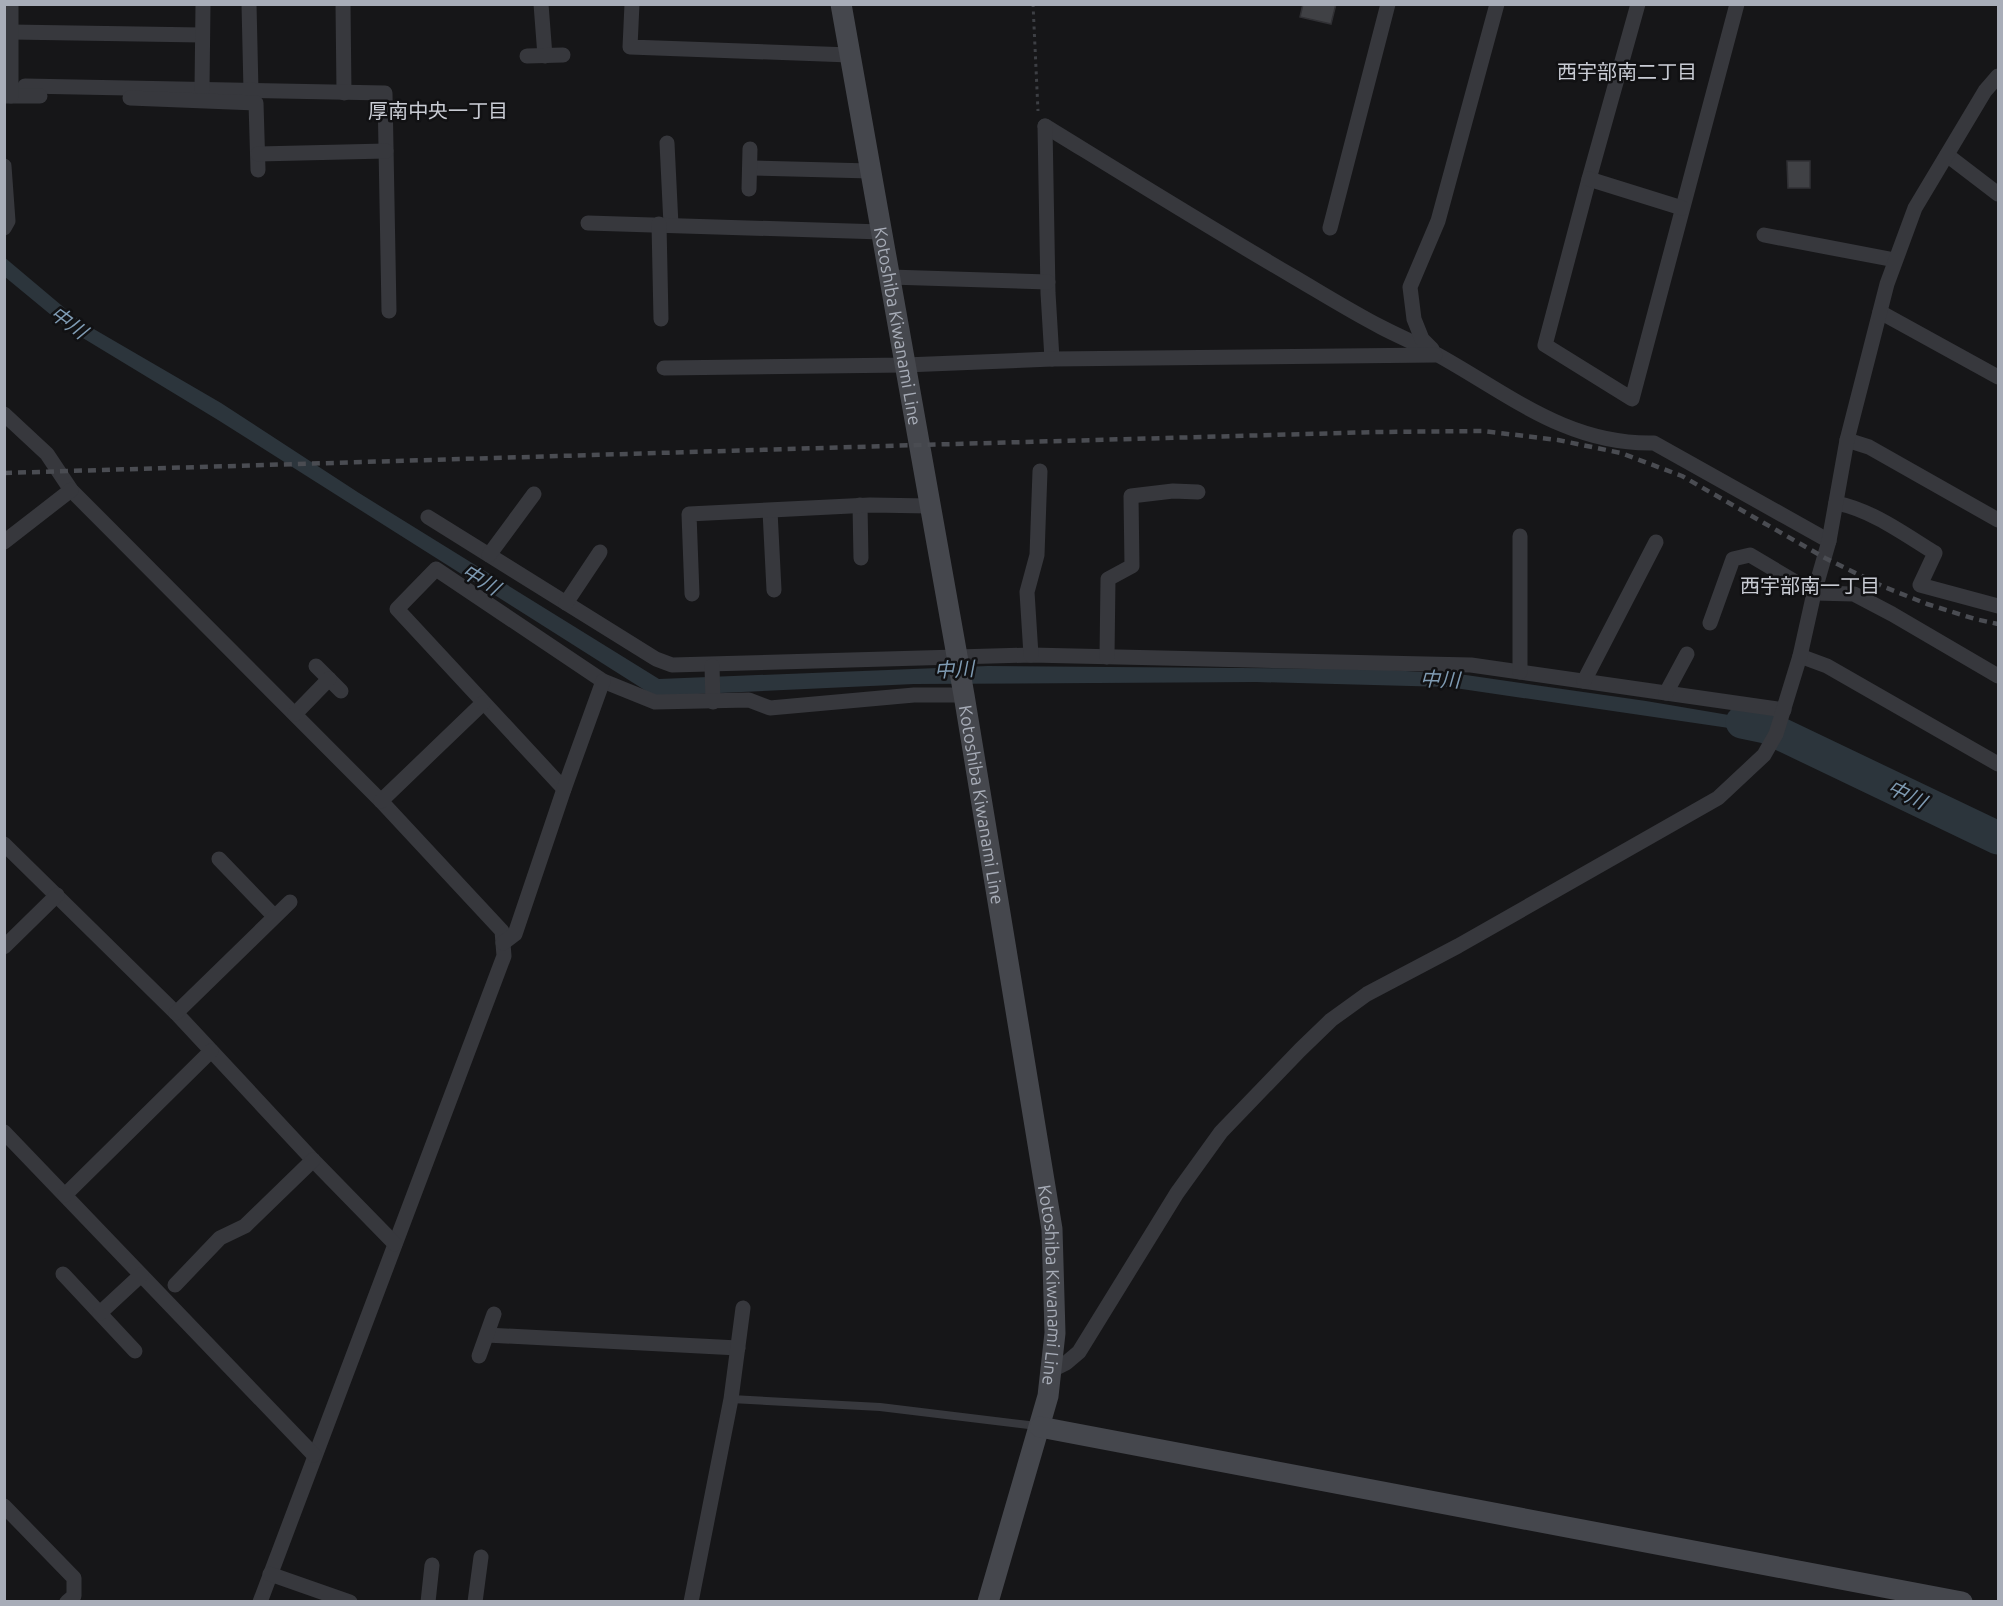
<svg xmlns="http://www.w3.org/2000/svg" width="2003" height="1606" viewBox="0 0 2003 1606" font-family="Ubuntu,'Noto Sans JP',sans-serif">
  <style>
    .water { fill: #2c353c }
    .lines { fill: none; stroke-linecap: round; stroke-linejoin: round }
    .river { stroke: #2c353c; stroke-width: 33 }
    .building { fill: #404145; stroke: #303034; stroke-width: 1.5 }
    .path { stroke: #3d3f44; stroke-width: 3; stroke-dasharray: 3 4.5; stroke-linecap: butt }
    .lane { stroke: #37383d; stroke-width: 8 }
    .street { stroke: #37383d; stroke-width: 15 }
    .secondary { stroke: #45474d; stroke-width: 21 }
    .rail { stroke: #4a4c52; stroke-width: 4.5; stroke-dasharray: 8 6; stroke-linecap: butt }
    .labels { text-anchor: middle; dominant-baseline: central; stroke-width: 5; stroke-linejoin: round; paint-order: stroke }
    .street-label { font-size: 18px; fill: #a8adb8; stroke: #111113 }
    .neighbourhood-label { font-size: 20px; fill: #c9ccd4; stroke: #111113 }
    .water-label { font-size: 20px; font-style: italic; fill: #7f9bb3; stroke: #111113 }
  </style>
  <rect width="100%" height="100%" fill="#161618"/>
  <polygon class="water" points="4,257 80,321 221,403 359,493 659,679 988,666 1376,669 1466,675 1646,701 1770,722 1770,734 1448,687 1256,682 914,684 654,696 218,420 68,329 5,277"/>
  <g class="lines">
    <polyline class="river" points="1742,722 1766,727 1998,838"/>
  </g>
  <g class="building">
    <polygon points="1303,4 1336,4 1331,24 1300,17"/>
    <polygon points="1787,161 1810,161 1810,188 1788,188"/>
  </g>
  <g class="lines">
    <polyline class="path" points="1033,4 1038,111"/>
    <polyline class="lane" points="731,1399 880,1407 1037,1426"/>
    <g class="street">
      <polyline points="249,4 251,91"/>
      <polyline points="343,4 344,93"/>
      <polyline points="541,4 545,56"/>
      <polyline points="632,4 630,47 850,55"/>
      <polyline points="1638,4 1589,179 1545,345 1632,399 1737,4"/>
      <polyline points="11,32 202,35"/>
      <polyline points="527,56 563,55"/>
      <polyline points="25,86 385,93 389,311"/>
      <polyline points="202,89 203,4"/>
      <polyline points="4,96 40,96"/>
      <polyline points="11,96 11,4"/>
      <polyline points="130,98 256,103 258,170"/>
      <path d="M1045,126c83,51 165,102 249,151 29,17 58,35 87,50 19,10 39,18 57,28 72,40 130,90 216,88l175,98"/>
      <polyline points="1045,126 1048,293 1052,359"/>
      <polyline points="667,143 671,225"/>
      <polyline points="258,154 386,151"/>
      <polyline points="1947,155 1998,194"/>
      <polyline points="4,166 8,221 4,228"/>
      <polyline points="750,168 871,171"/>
      <polyline points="1589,179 1682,208"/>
      <polyline points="749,189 750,149"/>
      <polyline points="588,223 882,232"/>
      <polyline points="659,224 661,319"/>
      <polyline points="1330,228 1388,4"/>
      <polyline points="1764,235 1895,260"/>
      <polyline points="890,277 1048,282"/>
      <polyline points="1880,312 1998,377"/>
      <polyline points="1432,349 1422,339 1414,319 1410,287 1438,221 1497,4"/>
      <polyline points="664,368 905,365 1052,359 1435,355"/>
      <polyline points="4,414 47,454 71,490 381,801 502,931 504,956 260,1602"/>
      <polyline points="1847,440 1869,447 1998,520"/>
      <path d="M1836,503c36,7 68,31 99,50l-15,32 78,21"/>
      <polyline points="860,505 861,558"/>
      <polyline points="770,511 774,590"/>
      <polyline points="428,517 656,659 672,665 1031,655 1471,665 1784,710"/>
      <polyline points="4,542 71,490"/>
      <polyline points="489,555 534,494"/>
      <polyline points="692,594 689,514 870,505 930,506"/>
      <polyline points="566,603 600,552"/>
      <polyline points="1710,623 1733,559 1750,555 1814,593 1854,594 1892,614 1998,676"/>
      <polyline points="1031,655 1027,592 1037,555 1040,471"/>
      <polyline points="1800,656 1827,666 1998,764"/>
      <polyline points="1107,657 1108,579 1132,566 1131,496 1173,491 1198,492"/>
      <polyline points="316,666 341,691"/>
      <polyline points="712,666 713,702"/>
      <polyline points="1520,672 1520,536"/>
      <polyline points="1584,681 1656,542"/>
      <polyline points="1666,693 1687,654"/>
      <polyline points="295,714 329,679"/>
      <polyline points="564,789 397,609 436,569 603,681 655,702 749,700 770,708 914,695 964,695"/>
      <polyline points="381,801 483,703"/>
      <polyline points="4,844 176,1013 313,1160 395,1244"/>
      <polyline points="219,859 274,916"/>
      <polyline points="503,943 515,934 564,789 603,681"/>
      <polyline points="4,947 57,895"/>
      <polyline points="176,1013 290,902"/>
      <polyline points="4,1132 314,1455"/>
      <polyline points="65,1195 211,1051"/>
      <polyline points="63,1274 135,1351"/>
      <polyline points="175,1285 220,1238 245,1226 313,1160"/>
      <polyline points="100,1313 141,1275"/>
      <polyline points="487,1335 738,1348"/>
      <polyline points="479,1356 494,1314"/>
      <polyline points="1052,1370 1066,1363 1079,1352 1177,1193 1221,1132 1300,1050 1331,1020 1367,994 1458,946 1718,798 1764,755 1776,734 1800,656 1814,593 1829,541 1847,440 1887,284 1915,208 1985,91 1998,76"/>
      <polyline points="4,1506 74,1578 74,1596 67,1602"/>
      <polyline points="270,1574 350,1602"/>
      <polyline points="428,1602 432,1565"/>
      <polyline points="475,1602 481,1557"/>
      <polyline points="691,1602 731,1399 743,1308"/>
    </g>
    <g class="secondary">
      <path id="s1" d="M841,4l123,691 88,534 3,104 -7,63 -60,206"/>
      <polyline points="1040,1427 1962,1602"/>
    </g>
    <polyline class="rail" points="4,473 919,445 1377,432 1483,431 1558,440 1621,453 1682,476 1825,558 1882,586 1927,604 1975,619 1998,624"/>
  </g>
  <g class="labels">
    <g class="street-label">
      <text stroke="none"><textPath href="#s1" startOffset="327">Kotoshiba Kiwanami Line</textPath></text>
      <text stroke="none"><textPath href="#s1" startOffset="813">Kotoshiba Kiwanami Line</textPath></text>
      <text stroke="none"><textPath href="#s1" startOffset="1299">Kotoshiba Kiwanami Line</textPath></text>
    </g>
    <g class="neighbourhood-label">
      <text x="1627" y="71">西宇部南二丁目</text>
      <text x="438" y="110">厚南中央一丁目</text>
      <text x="1810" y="585">西宇部南一丁目</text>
    </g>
    <g class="water-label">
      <text transform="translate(69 322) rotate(36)">中川</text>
      <text transform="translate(481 579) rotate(31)">中川</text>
      <text transform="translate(954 669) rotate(-3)">中川</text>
      <text transform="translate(1440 679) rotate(2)">中川</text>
      <text transform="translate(1907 794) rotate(26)">中川</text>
    </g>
  </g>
  <rect width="2003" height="1606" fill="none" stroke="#a8adb8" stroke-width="12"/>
</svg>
